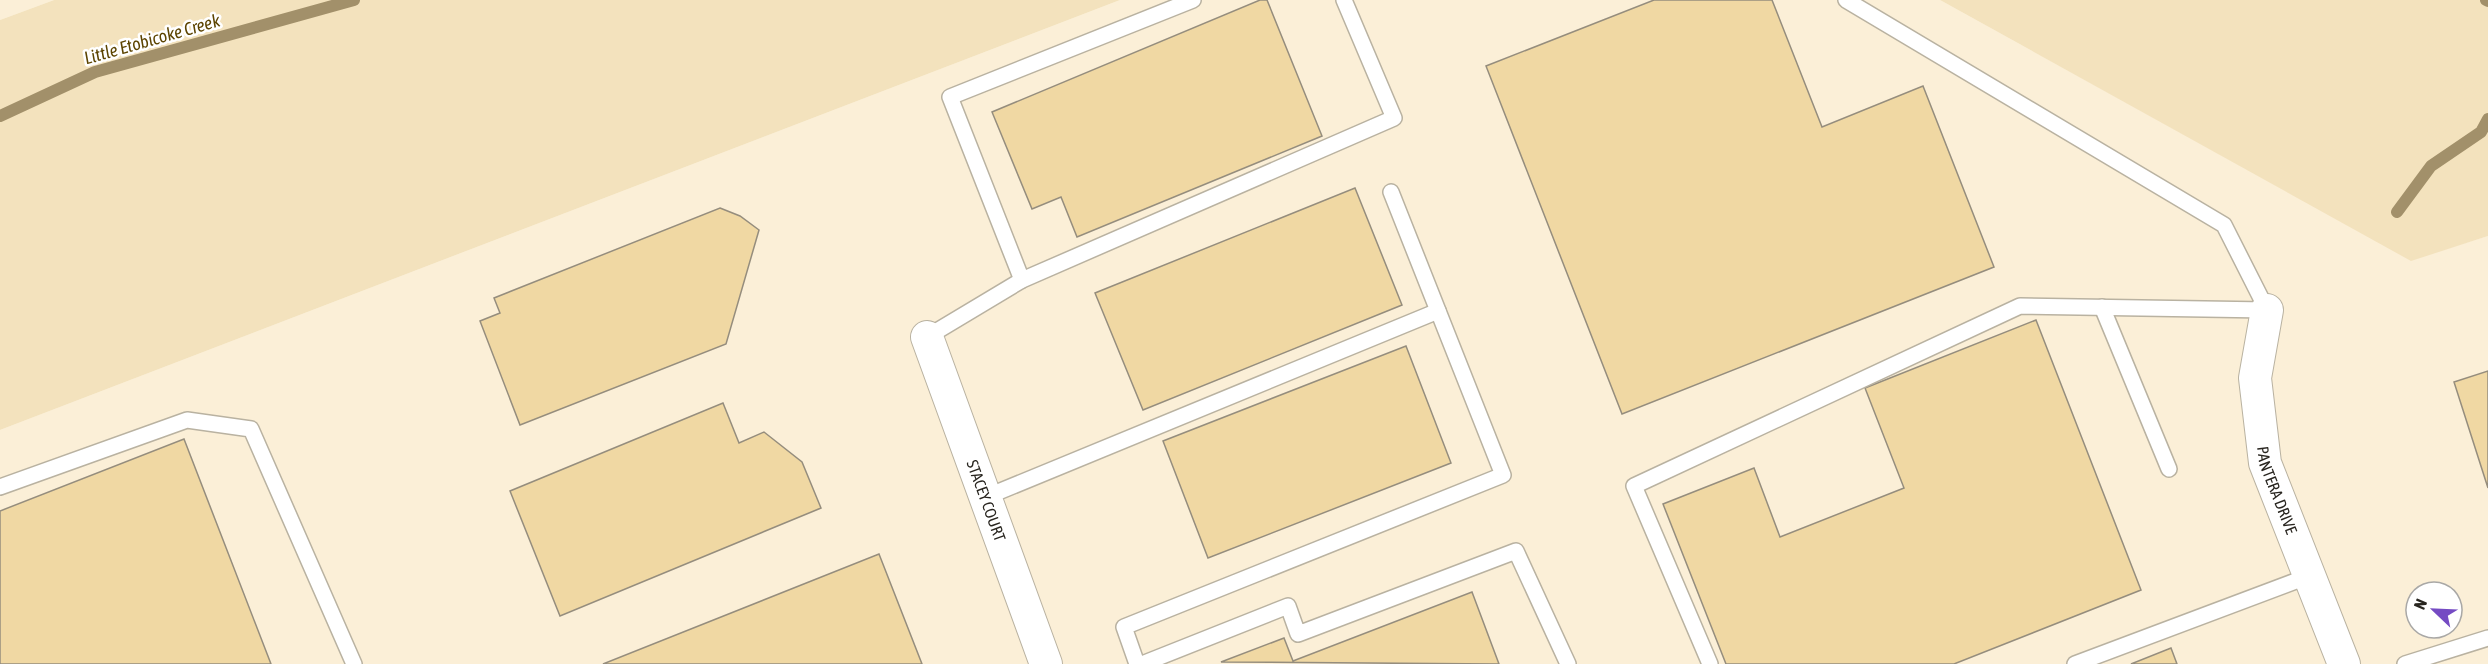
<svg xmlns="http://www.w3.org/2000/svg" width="2488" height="664" viewBox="0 0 2488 664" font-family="'Asap Condensed',sans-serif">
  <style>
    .built { fill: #fbefd7; fill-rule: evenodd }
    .green { fill: #f3e2bd }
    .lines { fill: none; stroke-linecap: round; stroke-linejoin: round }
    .stream { stroke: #a2906a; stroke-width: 12 }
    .building { fill: #f0d8a3; stroke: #958d7d; stroke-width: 1.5 }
    .service-casing { stroke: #b9b2a1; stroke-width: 18 }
    .minor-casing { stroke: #b9b2a1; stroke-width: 34 }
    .service { stroke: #fff; stroke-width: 15 }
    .minor { stroke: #fff; stroke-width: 32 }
    .labels { text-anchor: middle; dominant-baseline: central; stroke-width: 5; stroke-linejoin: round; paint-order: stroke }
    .street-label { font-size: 16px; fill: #292620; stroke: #fff }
    .water-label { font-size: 18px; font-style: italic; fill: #5c4400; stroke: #fff }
  </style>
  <rect width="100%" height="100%" fill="#fff8ea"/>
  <g class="built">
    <polygon points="0,0 54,0 0,20"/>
    <path d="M1120,0h820l471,260 77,-24v428h-2488v-234zM2416,592h36v36h-36z"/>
  </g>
  <g class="green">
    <polygon points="54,0 1120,0 0,430 0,20"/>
    <polygon points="1940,0 2488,0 2488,236 2411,261"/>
  </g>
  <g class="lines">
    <g class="stream">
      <polyline points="2486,0 2488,1"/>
      <polyline points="0,116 95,72 354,0"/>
      <polyline points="2397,212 2431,166 2481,132 2488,119"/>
    </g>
  </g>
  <g class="building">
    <polygon points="1260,0 1267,0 1322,136 1077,237 1061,197 1032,209 992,112"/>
    <polygon points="1654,0 1772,0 1822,127 1923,86 1994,267 1622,414 1486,66"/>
    <polygon points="1355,188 1402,305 1143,410 1095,293"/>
    <polygon points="720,208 740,216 759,230 726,344 520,425 480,321 500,313 494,298"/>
    <polygon points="2036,320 2141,590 1954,664 1726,664 1663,504 1754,468 1780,537 1904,488 1865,388"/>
    <polygon points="1406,346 1451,463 1208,558 1163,441"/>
    <polygon points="2488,371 2488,488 2454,382"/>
    <polygon points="723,403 739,443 764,432 802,462 821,508 560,616 510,491"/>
    <polygon points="184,439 271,664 0,664 0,511"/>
    <polygon points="879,554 922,664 603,664"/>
    <polygon points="1472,592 1499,664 1221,662 1284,638 1293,661"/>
    <polygon points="2171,648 2177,664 2131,664"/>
  </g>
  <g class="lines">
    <defs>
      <g id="service">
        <polyline points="1022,280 950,97 1193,0"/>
        <polyline points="2102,307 2169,469"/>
        <polyline points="927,337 1022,280 1394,118 1344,0"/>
        <polyline points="0,487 187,420 251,429 354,664"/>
        <polyline points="986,497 1438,311"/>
        <polyline points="1137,664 1124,627 1503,475 1391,192"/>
        <polyline points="1142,664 1288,606 1298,634 1516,551 1568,664"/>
        <polyline points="1710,664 1634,486 2020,306 2267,310 2224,225 1846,0"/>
        <polyline points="2075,664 2309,576"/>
        <polyline points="2405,664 2488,638"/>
      </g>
      <g id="minor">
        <path id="s1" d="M2267,310l-12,68 10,85 79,201"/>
        <path id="s2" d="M927,337l119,327"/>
      </g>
    </defs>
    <use href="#service" class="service-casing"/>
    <use href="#minor" class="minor-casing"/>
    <use href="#service" class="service"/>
    <use href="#minor" class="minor"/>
  </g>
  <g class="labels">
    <g class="street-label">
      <text stroke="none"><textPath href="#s1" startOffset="184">PANTERA DRIVE</textPath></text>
      <text stroke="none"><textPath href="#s2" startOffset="174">STACEY COURT</textPath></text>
    </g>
    <g class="water-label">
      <text transform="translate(152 39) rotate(-16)">Little Etobicoke Creek</text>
    </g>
  </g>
  <g transform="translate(2434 610) rotate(293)"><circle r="28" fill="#ffffff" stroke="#a9a8a6" stroke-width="1.5"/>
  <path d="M0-4.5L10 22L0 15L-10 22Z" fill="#754bc3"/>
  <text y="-9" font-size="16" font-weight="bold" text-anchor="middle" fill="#292620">N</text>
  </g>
</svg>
